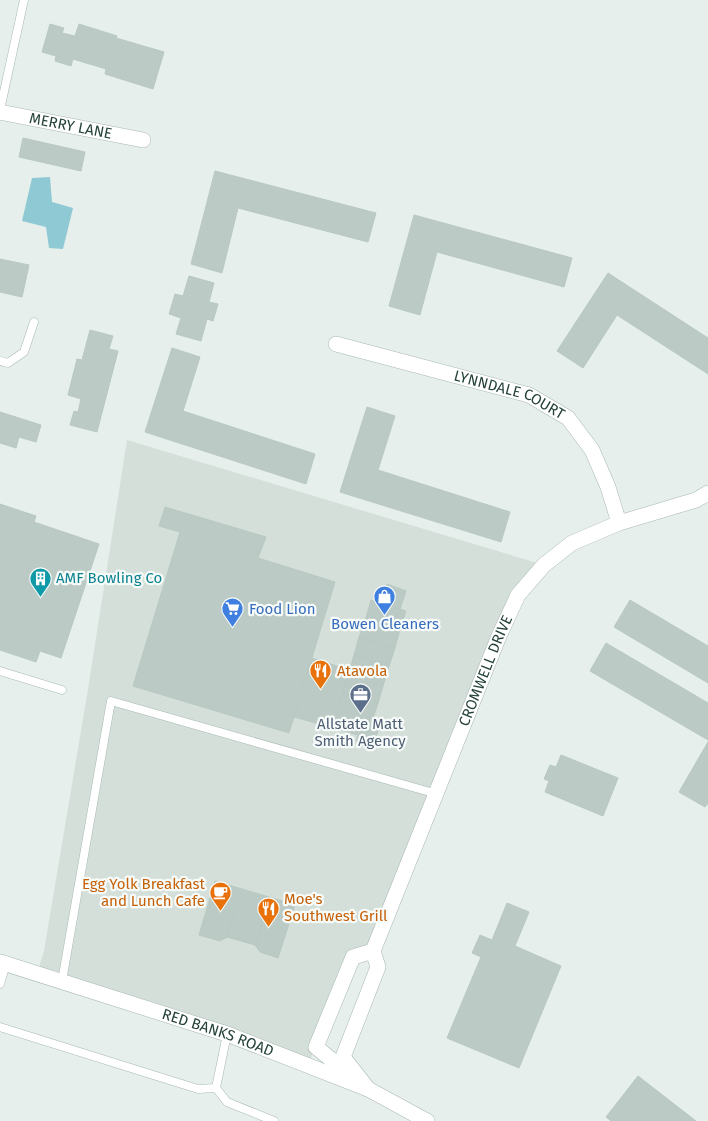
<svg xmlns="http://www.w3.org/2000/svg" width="708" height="1121" viewBox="0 0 708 1121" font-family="'Fira Sans',sans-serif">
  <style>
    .built { fill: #d4dfda }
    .water { fill: #8ec9d4 }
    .building { fill: #bbcac4; stroke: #b8c9c2 }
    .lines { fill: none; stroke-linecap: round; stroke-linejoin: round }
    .service-casing { stroke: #a8b8b2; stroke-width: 9 }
    .minor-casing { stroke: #a8b8b2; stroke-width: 16 }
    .tertiary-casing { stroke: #a8b8b2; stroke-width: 16 }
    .service { stroke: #fff; stroke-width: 8 }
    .minor { stroke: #fff; stroke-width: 15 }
    .tertiary { stroke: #fff; stroke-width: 15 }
    .labels { text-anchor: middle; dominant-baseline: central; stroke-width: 4.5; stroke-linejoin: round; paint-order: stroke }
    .street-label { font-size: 15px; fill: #24423a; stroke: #f7fbf9 }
    .culture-label { font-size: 15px; fill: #0d838f; stroke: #f7fbf9; text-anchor: start }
    .shop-label { font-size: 15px; fill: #366cbe; stroke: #f7fbf9; text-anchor: start }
    .food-label { font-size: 15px; fill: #c56008; stroke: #f7fbf9; text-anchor: start }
    .service-label { font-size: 15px; fill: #4e5e75; stroke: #f7fbf9 }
  </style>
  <rect width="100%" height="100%" fill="#e6efeb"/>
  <polygon class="built" points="127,440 544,565 518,595 373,951 353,957 308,1065 37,974 44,951 88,689"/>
  <polygon class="water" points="50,177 52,202 73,208 63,249 49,248 46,227 22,221 32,178"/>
  <g class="building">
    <polygon points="50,24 64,28 62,33 75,36 79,24 117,36 116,38 164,52 153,89 105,74 106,69 73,59 71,66 55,61 56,56 42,52"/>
    <polygon points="23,138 85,152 81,171 19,157"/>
    <polygon points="215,171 376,213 368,242 238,208 222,273 191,264"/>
    <polygon points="414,215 572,258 564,287 437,252 420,315 389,306"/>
    <polygon points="0,259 29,265 22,297 0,292"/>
    <polygon points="608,273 708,338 708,374 617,315 583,368 557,351"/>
    <polygon points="189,276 214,283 209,302 218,304 213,321 207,319 201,341 176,334 181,318 169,314 175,294 183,296"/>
    <polygon points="90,330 113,336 109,349 118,351 97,432 70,425 74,411 78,412 81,399 68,395 77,359 82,360"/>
    <polygon points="172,348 200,357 183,411 315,454 306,484 145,432"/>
    <polygon points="367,407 395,416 378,470 510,512 501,542 340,492"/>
    <polygon points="0,412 41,425 36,442 19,437 16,448 0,443"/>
    <polygon points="0,504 36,516 34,522 99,544 61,658 40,651 36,662 0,650"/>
    <polygon points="165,507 266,537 258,558 335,582 289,733 133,686 180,532 159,526"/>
    <polygon points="387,584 406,591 400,609 381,603"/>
    <polygon points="371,600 406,611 400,629 366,618"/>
    <polygon points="630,600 708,646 708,683 614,627"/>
    <polygon points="366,618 400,629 395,648 359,637"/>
    <polygon points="359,637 395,648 389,666 354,655"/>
    <polygon points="606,643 708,703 708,740 590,671"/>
    <polygon points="354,655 389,666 378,703 343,693"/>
    <polygon points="311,658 350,670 333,728 294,717"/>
    <polygon points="345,685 380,696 378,703 343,693"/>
    <polygon points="343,693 378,703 370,728 358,735 333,728"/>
    <polygon points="370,728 378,731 373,746 356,741 358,735"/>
    <polygon points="708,742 708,803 705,807 679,792"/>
    <polygon points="561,755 618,778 603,816 545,792 549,781 544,779 550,765 556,767"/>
    <polygon points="215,881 269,897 264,916 236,908 227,937 220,941 199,935"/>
    <polygon points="269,897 295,905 278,958 260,952 255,945"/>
    <polygon points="507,903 529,912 515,946 561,966 519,1068 447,1038 481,957 472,953 480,935 492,940"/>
    <polygon points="236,908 264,916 255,945 227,937"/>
    <polygon points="638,1076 696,1121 611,1121 606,1117"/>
  </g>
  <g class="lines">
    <defs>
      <g id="service">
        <polyline points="0,110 24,0"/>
        <polyline points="0,361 8,363 24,352 34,322"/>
        <polyline points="0,671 62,690"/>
        <polyline points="62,981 111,701 437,794"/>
        <polyline points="0,984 6,964"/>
        <polyline points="0,1027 198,1089 216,1088 227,1034"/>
        <polyline points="216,1088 227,1102 274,1121"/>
      </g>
      <g id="minor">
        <path id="s1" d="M0,112l143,28"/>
        <path id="s2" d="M336,344l193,51 39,23 24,32 16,37 11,36"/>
        <polyline points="349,1074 316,1047 353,957 373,951"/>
        <path id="s3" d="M368,1089l-25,-32 35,-90 -5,-16 126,-315 19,-41 26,-30 28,-22 47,-20 77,-23 12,-7"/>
      </g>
      <g id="tertiary">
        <path id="s4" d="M0,962l227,72 141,55 59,32"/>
      </g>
    </defs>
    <use href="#service" class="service-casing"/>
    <use href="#minor" class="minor-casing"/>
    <use href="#tertiary" class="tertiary-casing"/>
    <use href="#service" class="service"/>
    <use href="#minor" class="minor"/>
    <use href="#tertiary" class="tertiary"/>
  </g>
  <defs>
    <symbol id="building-pin" viewBox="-11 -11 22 30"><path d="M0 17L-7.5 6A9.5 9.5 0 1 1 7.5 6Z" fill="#0f9aa8" stroke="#f7fbf9"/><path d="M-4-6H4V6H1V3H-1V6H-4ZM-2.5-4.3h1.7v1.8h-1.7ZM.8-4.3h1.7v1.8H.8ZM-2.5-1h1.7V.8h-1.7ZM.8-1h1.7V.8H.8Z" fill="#fff"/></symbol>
    <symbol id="shop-pin" viewBox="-11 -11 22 30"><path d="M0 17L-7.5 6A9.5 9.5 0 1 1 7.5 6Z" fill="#3f7fe0" stroke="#f7fbf9"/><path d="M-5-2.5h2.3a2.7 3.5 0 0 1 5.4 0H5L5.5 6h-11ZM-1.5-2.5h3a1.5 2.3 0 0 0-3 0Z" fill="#fff"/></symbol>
    <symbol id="supermarket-pin" viewBox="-11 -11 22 30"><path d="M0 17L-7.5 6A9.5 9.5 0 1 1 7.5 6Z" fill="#3f7fe0" stroke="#f7fbf9"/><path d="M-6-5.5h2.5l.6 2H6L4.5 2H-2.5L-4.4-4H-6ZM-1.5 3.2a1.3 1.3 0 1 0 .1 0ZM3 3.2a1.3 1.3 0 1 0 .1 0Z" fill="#fff"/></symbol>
    <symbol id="restaurant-pin" viewBox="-11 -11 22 30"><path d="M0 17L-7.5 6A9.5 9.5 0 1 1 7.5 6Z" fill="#e8710a" stroke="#f7fbf9"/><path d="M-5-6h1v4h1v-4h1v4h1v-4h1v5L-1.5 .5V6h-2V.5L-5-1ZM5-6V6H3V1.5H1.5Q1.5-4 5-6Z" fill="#fff"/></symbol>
    <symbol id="office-pin" viewBox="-11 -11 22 30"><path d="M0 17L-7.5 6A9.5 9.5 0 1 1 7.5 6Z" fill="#5c6f8a" stroke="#f7fbf9"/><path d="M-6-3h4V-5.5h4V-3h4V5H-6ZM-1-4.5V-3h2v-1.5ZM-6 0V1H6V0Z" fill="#fff"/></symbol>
    <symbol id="cafe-pin" viewBox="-11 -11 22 30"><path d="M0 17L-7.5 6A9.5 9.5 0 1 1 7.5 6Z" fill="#e8710a" stroke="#f7fbf9"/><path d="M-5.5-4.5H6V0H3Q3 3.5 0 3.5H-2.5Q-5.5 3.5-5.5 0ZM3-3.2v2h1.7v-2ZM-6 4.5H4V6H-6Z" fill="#fff"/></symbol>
  </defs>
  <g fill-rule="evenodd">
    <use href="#building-pin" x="28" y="566" width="25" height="34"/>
    <use href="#shop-pin" x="372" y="584" width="25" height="34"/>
    <use href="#supermarket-pin" x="220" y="596" width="25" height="34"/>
    <use href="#restaurant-pin" x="308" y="658" width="25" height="34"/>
    <use href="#office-pin" x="348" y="682" width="25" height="34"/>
    <use href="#cafe-pin" x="208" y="880" width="25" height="34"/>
    <use href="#restaurant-pin" x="256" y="896" width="25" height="34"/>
  </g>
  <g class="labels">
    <g class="street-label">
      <text stroke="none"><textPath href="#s1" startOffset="72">MERRY LANE</textPath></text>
      <text stroke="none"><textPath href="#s2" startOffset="181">LYNNDALE COURT</textPath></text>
      <text stroke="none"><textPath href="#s3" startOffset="456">CROMWELL DRIVE</textPath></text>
      <text stroke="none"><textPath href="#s4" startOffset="229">RED BANKS ROAD</textPath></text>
    </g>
    <g class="culture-label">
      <text x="56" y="578">AMF Bowling Co</text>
    </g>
    <g class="shop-label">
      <text x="249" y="609">Food Lion</text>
      <text x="385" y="624" text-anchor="middle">Bowen Cleaners</text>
    </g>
    <g class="food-label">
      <text x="337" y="671">Atavola</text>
      <text x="205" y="884" text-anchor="end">Egg Yolk Breakfast<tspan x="205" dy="17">and Lunch Cafe</tspan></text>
      <text x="284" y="899">Moe's<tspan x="284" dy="17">Southwest Grill</tspan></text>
    </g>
    <g class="service-label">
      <text x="360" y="724">Allstate Matt<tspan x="360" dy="17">Smith Agency</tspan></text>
    </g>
  </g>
</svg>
